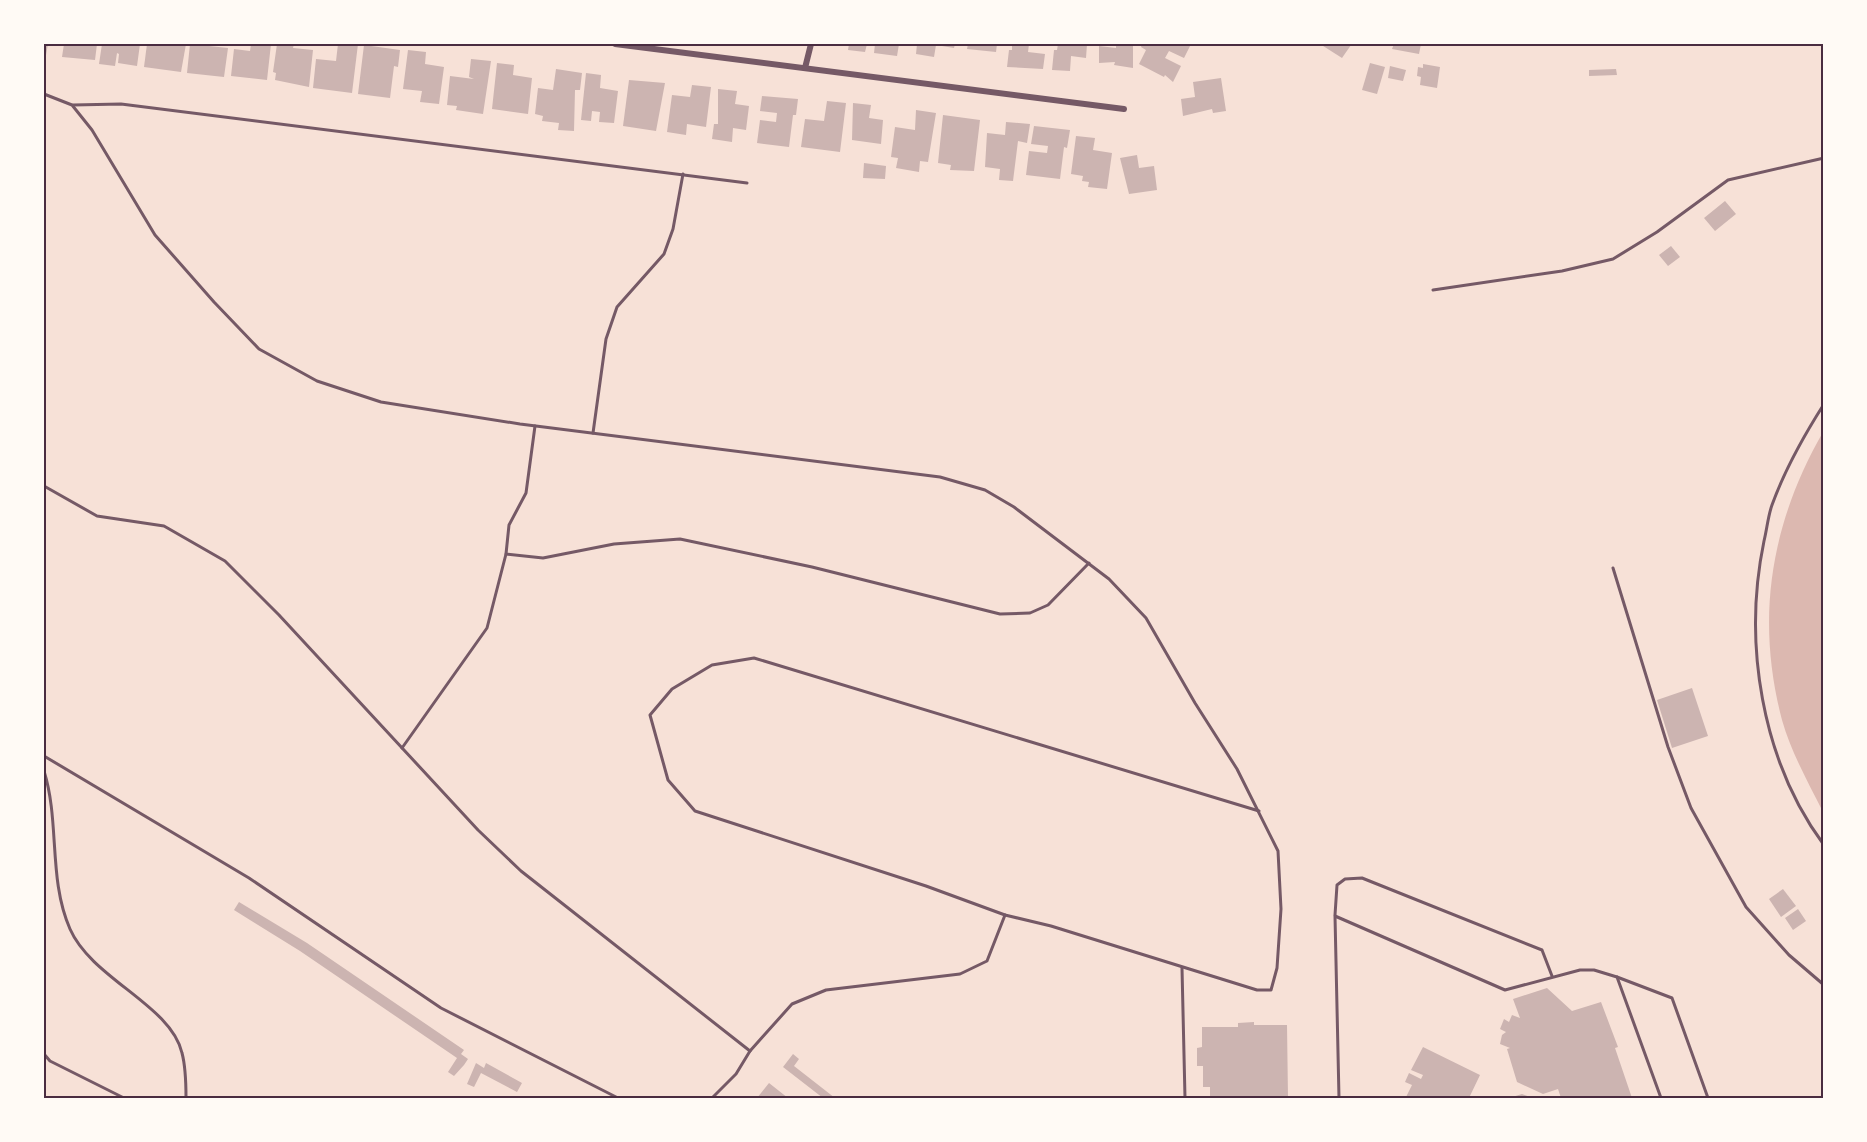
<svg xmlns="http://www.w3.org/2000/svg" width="1867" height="1142" viewBox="0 0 1867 1142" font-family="Barlow,sans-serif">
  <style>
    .water { fill: #dcb8b0 }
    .building { fill: #ccb4b1 }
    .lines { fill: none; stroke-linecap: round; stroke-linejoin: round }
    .service { stroke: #755966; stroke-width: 3 }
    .minor { stroke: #755966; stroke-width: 6 }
    .neatline { fill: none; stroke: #4a2c40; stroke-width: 2 }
  </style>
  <rect width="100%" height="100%" fill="#f7e1d7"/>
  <path class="water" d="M1823,432v380c-15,-30 -32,-60 -41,-92 -27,-103 -11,-197 41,-288z"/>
  <g class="building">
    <polygon points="44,44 48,44 46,55 44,54"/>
    <polygon points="64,44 97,44 95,60 62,57"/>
    <polygon points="102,44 140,44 137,66 118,63 119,54 117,53 115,66 99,64"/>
    <polygon points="147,44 186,44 181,72 144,67"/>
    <polygon points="190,44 209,44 209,46 228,48 224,77 187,73"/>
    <polygon points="251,44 271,44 267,80 231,76 234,49 250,51"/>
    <polygon points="277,44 294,44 293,48 313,50 309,87 275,80 276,73 273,72"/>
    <polygon points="338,44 358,44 352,93 313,88 316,59 336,61"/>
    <polygon points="849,44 867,44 865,52 848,50"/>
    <polygon points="875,44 899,44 897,56 874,53"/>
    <polygon points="917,44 955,44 954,48 936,45 934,57 916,54"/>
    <polygon points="968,44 997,44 996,52 967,49"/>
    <polygon points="1012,44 1029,44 1028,52 1045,54 1043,69 1007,67 1009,50 1012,50"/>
    <polygon points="1058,44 1087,44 1086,58 1071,56 1070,71 1052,70 1054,50 1057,50"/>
    <polygon points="1116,44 1133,44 1133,68 1114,65 1115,62 1099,63 1099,46 1116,48"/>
    <polygon points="1142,44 1191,44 1184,58 1169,51 1165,58 1181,66 1173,82 1165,75 1164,77 1139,64 1146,50 1141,47"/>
    <polygon points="1320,44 1349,44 1351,45 1342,58"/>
    <polygon points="1394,44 1421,44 1419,54 1392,49"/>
    <polygon points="364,45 400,50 398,67 394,66 390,98 358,94"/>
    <polygon points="408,50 426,52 425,64 444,67 439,104 420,102 422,91 403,89"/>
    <polygon points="471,59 491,61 483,114 456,110 457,106 447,105 450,76 474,79 469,77"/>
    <polygon points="497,63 514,65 513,75 532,78 528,114 492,109"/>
    <polygon points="1370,63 1385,67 1377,94 1362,90"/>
    <polygon points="1423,64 1440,67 1437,88 1420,85 1421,77 1417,76 1418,67 1423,68"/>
    <polygon points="1390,66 1406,70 1403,81 1388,78"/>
    <polygon points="556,69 582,73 580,90 575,90 574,131 558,130 559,123 542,121 543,116 535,114 538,88 553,90"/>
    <polygon points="1616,69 1617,75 1589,76 1589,70"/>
    <polygon points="586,73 601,75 600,88 618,91 614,123 599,122 600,112 592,111 591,121 581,120"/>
    <polygon points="1221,78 1226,111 1213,113 1212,109 1183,116 1181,99 1195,97 1193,82"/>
    <polygon points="629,80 665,83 656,131 623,126"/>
    <polygon points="692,85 711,87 706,127 687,124 686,135 667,132 672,95 690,97"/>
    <polygon points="718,89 737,91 735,104 749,106 746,130 733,128 732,142 712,139 714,124 718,124"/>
    <polygon points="762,96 798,99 796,115 793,115 789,147 757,143 760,120 776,122 777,113 760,111"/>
    <polygon points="827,101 846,103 840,152 801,147 805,119 824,121"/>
    <polygon points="853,103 871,105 869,118 883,120 881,144 852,140"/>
    <polygon points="916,110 936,113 928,162 920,161 919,172 896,168 898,158 891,157 895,127 915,130"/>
    <polygon points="943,115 980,120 974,171 950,170 951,165 938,163"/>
    <polygon points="1006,122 1030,124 1027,143 1018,141 1013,181 999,180 1000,169 985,167 987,133 1005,135"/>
    <polygon points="1034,126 1070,130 1067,148 1064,147 1060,179 1026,175 1029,151 1047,153 1048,146 1031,144"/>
    <polygon points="1076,136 1095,138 1093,150 1112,153 1107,189 1088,187 1089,182 1082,181 1083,176 1071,174"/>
    <polygon points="1137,155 1139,168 1154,166 1157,190 1129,194 1120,158"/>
    <polygon points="864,163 886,166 885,179 863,178"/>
    <polygon points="1725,201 1736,214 1715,231 1704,218"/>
    <polygon points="1671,246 1680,257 1668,266 1659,255"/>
    <polygon points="1692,688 1708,736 1672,748 1657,700"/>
    <polygon points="1783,889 1796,906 1781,917 1769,899"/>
    <polygon points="239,902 307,943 464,1050 461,1054 468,1059 464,1065 454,1076 448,1072 457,1058 300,951 234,910"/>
    <polygon points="1798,909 1806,921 1793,930 1785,918"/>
    <polygon points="1547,988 1572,1011 1601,1002 1618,1047 1615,1048 1632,1098 1561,1098 1558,1089 1543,1094 1517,1082 1507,1049 1510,1048 1500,1044 1502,1035 1506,1032 1500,1029 1504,1019 1509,1022 1512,1015 1520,1018 1513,999"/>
    <polygon points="1254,1022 1254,1025 1287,1025 1288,1098 1210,1098 1210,1087 1203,1087 1203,1066 1197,1066 1197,1048 1202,1047 1202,1027 1238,1027 1238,1023"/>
    <polygon points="1423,1047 1480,1075 1469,1098 1406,1097 1412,1085 1405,1082 1409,1073 1421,1079 1423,1075 1411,1070"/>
    <polygon points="793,1054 799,1059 794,1066 835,1098 823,1098 783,1067"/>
    <polygon points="476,1063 484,1068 486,1063 522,1083 517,1092 481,1073 474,1087 467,1084"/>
    <polygon points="769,1083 788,1098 771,1096 757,1098"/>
    <polygon points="1522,1094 1533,1098 1509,1098"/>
  </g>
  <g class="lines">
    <g class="service">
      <polyline points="44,94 72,105 92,130 155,235 214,302 259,349 317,381 381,402 520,424 940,477 985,490 1014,507 1109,579 1146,618 1195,703 1237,769 1278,851 1281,909 1277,968 1271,990 1257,990 1051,926 1005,915"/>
      <polyline points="73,105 121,104 747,183"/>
      <polyline points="1433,290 1562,271 1613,259 1657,232 1728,180 1824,158"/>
      <path d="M1824,404c-21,33 -39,65 -52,101 -4,11 -5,24 -8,36 -21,101 -3,219 60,304"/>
      <polyline points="593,433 606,339 617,307 664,254 673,229 683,174"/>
      <polyline points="44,486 97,516 164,526 225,561 279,615 478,830 521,871 750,1051"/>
      <polyline points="506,554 543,558 614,544 680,539 812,567 1000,614 1030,613 1048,605 1089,563"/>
      <polyline points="1613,568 1668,747 1691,808 1746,907 1789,955 1824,985"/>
      <polyline points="402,748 487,628 506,554 509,525 526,493 535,426"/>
      <polyline points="44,756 249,878 441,1008 618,1098"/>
      <path d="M44,771c16,51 4,108 26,158 22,50 101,76 112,124 4,15 4,30 4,45"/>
      <polyline points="1335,915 1337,885 1345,879 1362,878 1542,950 1552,976"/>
      <polyline points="1182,968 1185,1098"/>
      <polyline points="1617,977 1672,998 1708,1098"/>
      <polyline points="44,1054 50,1061 124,1098"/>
      <polyline points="712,1098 736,1074 750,1051 792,1004 826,990 960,974 987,961 1005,915 926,886 695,811 668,780 650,715 672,689 712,665 754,658 1259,811"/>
      <polyline points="1339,1098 1335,916 1505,990 1580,970 1594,970 1617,977 1661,1098"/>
    </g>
    <g class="minor">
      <polyline points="615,44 1124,109"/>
      <polyline points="805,68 811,44"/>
    </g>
  </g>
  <rect width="1867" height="1142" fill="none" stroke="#fffaf5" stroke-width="90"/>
  <rect x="45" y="45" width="1777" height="1052" class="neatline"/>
</svg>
